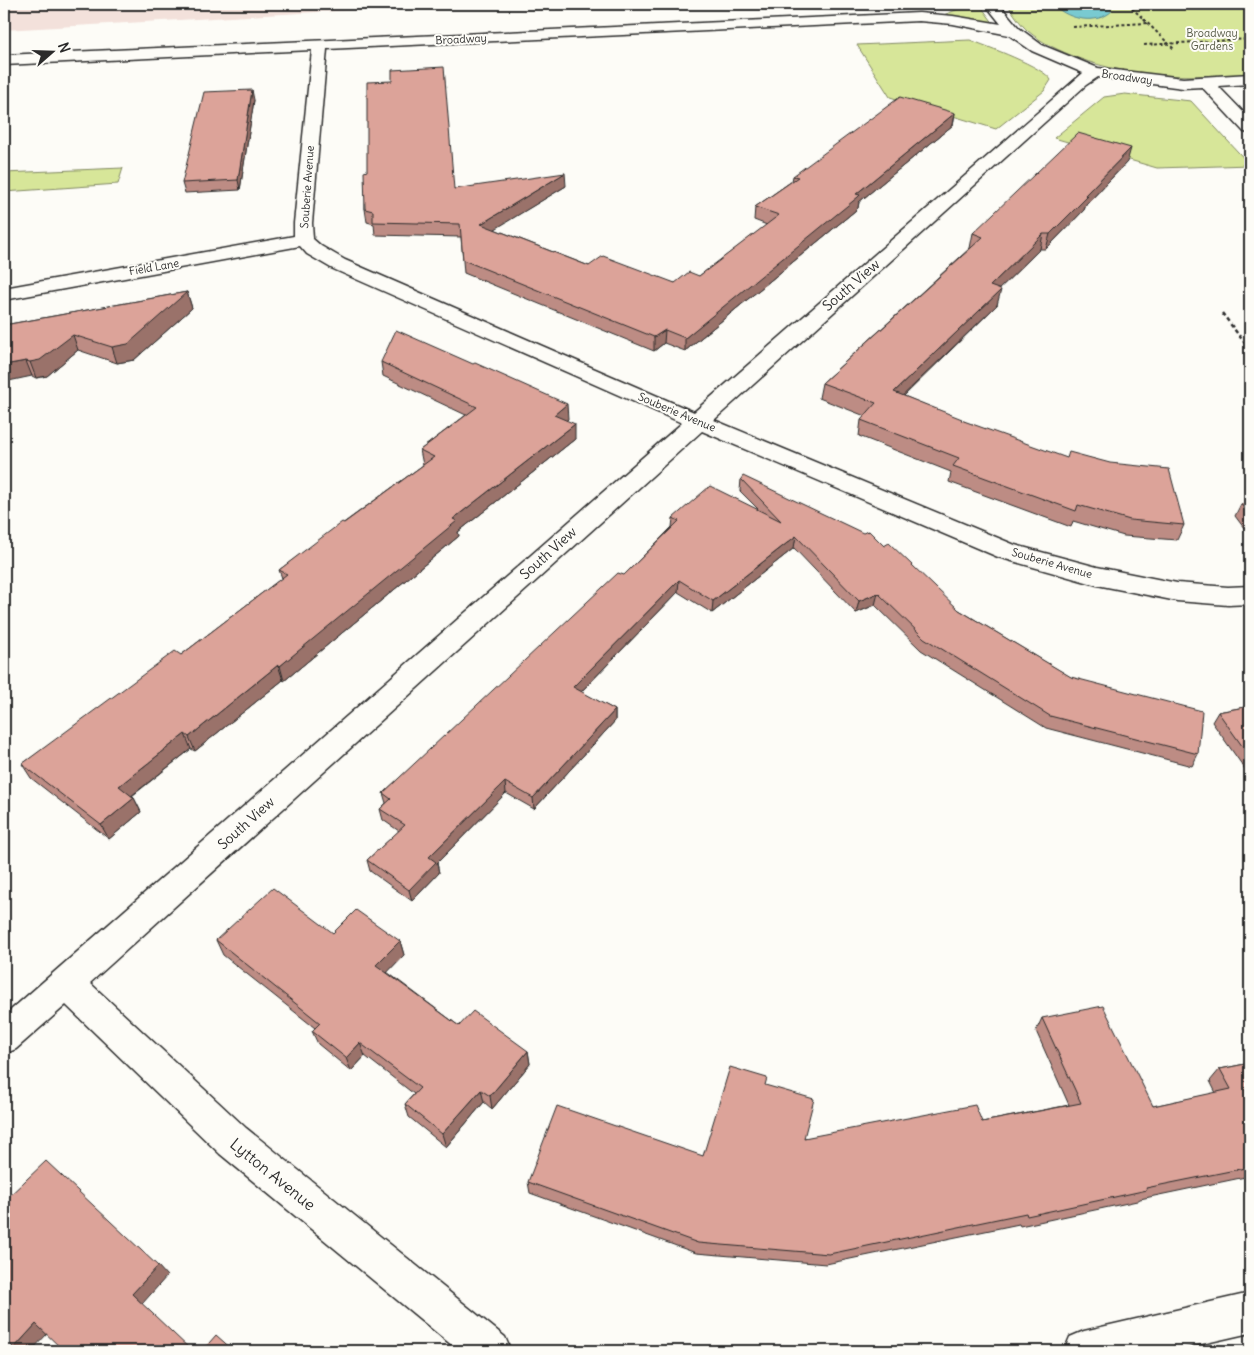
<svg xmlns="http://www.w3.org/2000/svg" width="1254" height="1355" viewBox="0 0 1254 1355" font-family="Delius,sans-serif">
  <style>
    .built { fill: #f3e1db }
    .green { fill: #d7e699; stroke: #818862 }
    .water { fill: #79cad1; stroke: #5a8a8f }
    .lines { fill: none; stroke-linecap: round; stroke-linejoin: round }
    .minor-casing { stroke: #2b2b2b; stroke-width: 3 }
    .path-far1 { stroke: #2b2b2b; stroke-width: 2; stroke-dasharray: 3 2.5; stroke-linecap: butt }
    .path { stroke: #2b2b2b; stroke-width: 2.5; stroke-dasharray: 4 3; stroke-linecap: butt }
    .minor { fill: #fdfcf7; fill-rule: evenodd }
    .wall { fill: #bd8c84; stroke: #2b2b2b }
    .shaded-wall { fill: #9a726b; stroke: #2b2b2b }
    .building { fill: #dca399; stroke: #2b2b2b }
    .labels { text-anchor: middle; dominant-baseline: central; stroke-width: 4; stroke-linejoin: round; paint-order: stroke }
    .far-park-label { font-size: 11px; fill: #565a46; stroke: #fdfcf7 }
    .far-street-label { font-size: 11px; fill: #2b2b2b; stroke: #fdfcf7 }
    .street-label { font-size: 14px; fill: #2b2b2b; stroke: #fdfcf7 }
    .near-street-label { font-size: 16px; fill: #2b2b2b; stroke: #fdfcf7 }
  </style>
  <rect width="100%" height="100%" fill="#fdfcf7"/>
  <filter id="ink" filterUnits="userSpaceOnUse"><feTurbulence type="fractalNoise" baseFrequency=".02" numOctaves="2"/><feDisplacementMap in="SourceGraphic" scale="10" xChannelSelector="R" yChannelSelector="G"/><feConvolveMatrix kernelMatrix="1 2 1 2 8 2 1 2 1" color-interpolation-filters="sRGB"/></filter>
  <g filter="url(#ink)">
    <polygon class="built" points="4,4 426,4 425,6 4,30"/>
    <g class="green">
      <polygon points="971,4 980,5 994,24 941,16"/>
      <path d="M1007,4h243v70c-59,3 -116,5 -172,-16 -18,-7 -36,-15 -50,-27 -8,-7 -15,-19 -21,-27z"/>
      <path d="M970,40c16,6 74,27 81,40l-7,11 -48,38 -106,-32 -33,-52z"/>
      <polygon points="1125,94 1191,101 1250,165 1157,168 1054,138 1104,97"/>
      <polygon points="123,168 118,184 4,192 4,173"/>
    </g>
    <path class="water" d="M1058,4h47l7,7c-15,14 -43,9 -57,-5z"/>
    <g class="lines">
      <defs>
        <g id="minor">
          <path d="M985,4h14l20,24 23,17 56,23 85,10 67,-4v10l-32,2 32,33v14l-6,-1 -42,-45 -19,1 -85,-11 -12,8 -372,335 301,125 82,22 80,16 51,4 22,-1v18l-22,1 -51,-4 -80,-16 -99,-28 -296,-126 -612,552 156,145 259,209 6,14h-52l-239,-197 -154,-149 -50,44 -12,5v-38l678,-593 -351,-155 -24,-14 -7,-8 -296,54v-12l290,-52v-13l18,-173 -308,15v-10l915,-42 34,3 48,8zM919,21l34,3 56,11 23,16 51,22 -389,339 -349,-152 -24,-14 -8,-7 -1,-16 15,-174z"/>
          <polygon points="1250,1293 1250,1333 1171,1351 1064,1351 1070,1337 1084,1331"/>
        </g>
      </defs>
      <use href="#minor" class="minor-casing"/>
      <g class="path-far1">
        <polyline points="1128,4 1174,49"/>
        <polyline points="1073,27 1148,23"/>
        <polyline points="1144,45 1250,39"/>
      </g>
      <polyline class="path" points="1222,313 1250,350"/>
      <use href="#minor" class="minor"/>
    </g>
    <g class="wall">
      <polygon points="254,100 240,190 185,193 182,183"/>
      <polygon points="955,113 953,125 859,202 858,208 856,210 685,351 664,343 654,351 464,273 461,237 375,235 374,224 367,222 365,209 367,171 454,189 566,186 494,229 589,266 675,283 699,276 767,225 754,220 755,207 792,181 793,176"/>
      <polygon points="1127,162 1086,205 1084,210 1046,249 1040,249 999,289 997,305 904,396 961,420 1184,525 1177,540 1124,536 1073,521 1071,527 949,482 951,472 859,436 861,420 865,416 819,398 822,383 970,248 973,233"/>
      <polygon points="187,292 192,308 134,360 117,363 78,350 47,376 36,378 32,376 4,325"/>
      <polygon points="381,362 568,419 566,421 575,439 458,532 459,536 284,681 283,680 195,751 191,749 132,796 134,798 141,812 109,839 31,778 22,764 181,655 282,578 279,570 423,465 420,450 466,415 383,376"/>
      <polygon points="741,479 884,546 959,610 1198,754 1192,766 1046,728 921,650 875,605 856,613 794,548 712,613 678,592 581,692 615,710 615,721 534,809 506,793 437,863 439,873 412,901 370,871 367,860 399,831 383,820 380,809 386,803 383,793 624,575 672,527 673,518 758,509 740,491"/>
      <polygon points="1250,502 1250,536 1235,516 1241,504"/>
      <polygon points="1250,706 1250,768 1245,769 1212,722 1218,712"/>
      <polygon points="333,933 400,941 404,955 387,972 459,1026 528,1051 530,1064 492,1109 484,1102 446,1147 409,1117 405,1104 414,1094 365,1056 351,1071 318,1044 312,1031 315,1028 223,955 216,940"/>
      <polygon points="1042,1018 1153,1106 1216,1093 1210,1081 1220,1069 1250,1063 1250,1176 1140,1199 1137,1201 1020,1226 1019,1224 826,1264 696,1253 530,1193 528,1182 703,1156 804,1138 982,1122 1069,1105 1036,1031"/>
    </g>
    <g class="shaded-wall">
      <polygon points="252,90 254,100 240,190 238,180"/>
      <polygon points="955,113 953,125 859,202 858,208 856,210 685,351 685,338 856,194"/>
      <polygon points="1131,148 1127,162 1086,205 1084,210 1046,249 1050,234 1085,195"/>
      <polygon points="565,173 566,186 482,237 481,224"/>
      <polygon points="1043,234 1040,249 987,301 990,286"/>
      <polygon points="1001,290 997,305 891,407 894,392"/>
      <polygon points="187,292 192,308 134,360 117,363 112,347"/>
      <polygon points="665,330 664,343 654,351 654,337"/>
      <polygon points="73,335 78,350 47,376 36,378 30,362"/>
      <polygon points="26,361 32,376 4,382 4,365"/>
      <polygon points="567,404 568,419 555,430 554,415"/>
      <polygon points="575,424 575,439 458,532 459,536 284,681 280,666 453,519"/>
      <polygon points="796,536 794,548 712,613 713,601"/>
      <polygon points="679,580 678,592 574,699 573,687"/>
      <polygon points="878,593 875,605 856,613 859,601"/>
      <polygon points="278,665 283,680 195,751 189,737"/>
      <polygon points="615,710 615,721 534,809 533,798"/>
      <polygon points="185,734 191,749 126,800 119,786"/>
      <polygon points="1250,761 1250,768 1245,769"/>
      <polygon points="505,782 506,793 437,863 439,873 412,901 409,890 429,857"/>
      <polygon points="4,788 10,799 4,804"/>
      <polygon points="134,798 141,812 109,839 101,825"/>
      <polygon points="400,941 404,955 381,979 376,965"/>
      <polygon points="360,1043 365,1056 351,1071 346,1058"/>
      <polygon points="528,1051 530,1064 492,1109 490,1096"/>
      <polygon points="481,1090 484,1102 446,1147 442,1134"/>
      <polygon points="158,1266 167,1276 142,1304 132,1294"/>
      <polygon points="36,1324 48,1333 31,1351 19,1351 14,1348"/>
    </g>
    <g class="building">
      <polygon points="444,67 454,189 565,173 481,224 589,266 603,256 675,283 689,272 699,276 779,215 755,207 798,177 793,176 900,97 955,113 856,194 860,195 858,197 685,338 665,330 654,337 463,260 460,224 373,222 373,211 365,209 364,172 367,171 367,82 392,81 392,70"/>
      <polygon points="252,90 238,180 182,183 204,92"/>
      <polygon points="1078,133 1131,148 1085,195 1088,196 1050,234 1043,234 990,286 1001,290 894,392 962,419 961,420 1067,458 1069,452 1110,463 1169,469 1184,525 1130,520 1078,505 1076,511 953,466 959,458 861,420 876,403 822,383 983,237 973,233"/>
      <polygon points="187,292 128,344 112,347 73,335 40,360 30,362 26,361 4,365 4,325"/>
      <polygon points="396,330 473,364 475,363 567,404 554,415 575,424 453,519 457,521 280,666 278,665 189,737 185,734 119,786 134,798 101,825 22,764 175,651 181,655 287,574 279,570 342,522 344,523 434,457 420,450 477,407 381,362"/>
      <polygon points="743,476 863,533 869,531 884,546 889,543 959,610 1071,677 1202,711 1198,754 1050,716 924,638 878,593 859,601 796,536 713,601 679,580 573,687 615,710 533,798 505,782 429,857 436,862 409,890 367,860 405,825 380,809 391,799 383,793 618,573 624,575 679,521 673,518 710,486 781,521 741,479"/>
      <polygon points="1250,502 1250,516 1241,504"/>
      <polygon points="1250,706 1250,757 1218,712"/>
      <polygon points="273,888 333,933 356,910 400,941 376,965 459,1026 473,1011 528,1051 490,1096 481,1090 442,1134 405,1104 420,1088 360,1043 346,1058 312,1031 320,1023 216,940"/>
      <polygon points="1103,1006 1153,1106 1231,1089 1220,1069 1250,1063 1250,1167 1146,1188 1147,1190 1027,1216 1026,1213 829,1254 698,1243 528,1182 557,1106 703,1156 730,1067 767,1078 765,1085 814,1099 804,1138 975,1105 982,1122 1081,1103 1042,1018"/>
      <polygon points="46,1161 158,1266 132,1294 192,1351 64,1351 36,1324 14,1348 4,1338 4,1199 5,1200"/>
      <polygon points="216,1335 234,1351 202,1351"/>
    </g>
  </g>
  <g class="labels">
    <g class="far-park-label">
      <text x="1212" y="33">Broadway<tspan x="1212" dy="13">Gardens</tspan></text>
    </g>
    <g class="far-street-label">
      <text transform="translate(461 39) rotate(-3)">Broadway</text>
      <text transform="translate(1127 77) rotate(8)">Broadway</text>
      <text transform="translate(307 187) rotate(-86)">Souberie Avenue</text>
      <text transform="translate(154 267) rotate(-10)">Field Lane</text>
      <text transform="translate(677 412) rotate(23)">Souberie Avenue</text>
      <text transform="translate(1052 563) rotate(16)">Souberie Avenue</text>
    </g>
    <g class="street-label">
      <text transform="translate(851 285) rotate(-41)">South View</text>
      <text transform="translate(548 553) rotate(-42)">South View</text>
      <text transform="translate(246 823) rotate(-42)">South View</text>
    </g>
    <g class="near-street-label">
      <text transform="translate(273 1174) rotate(39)">Lytton Avenue</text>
    </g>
  </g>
  <rect width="1254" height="1355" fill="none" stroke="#fdfcf7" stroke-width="20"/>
  <rect x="10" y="10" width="1234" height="1335" fill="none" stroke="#2b2b2b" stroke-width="2" filter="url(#ink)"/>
  <g transform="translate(52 52) rotate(70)" stroke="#fdfcf7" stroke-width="4" paint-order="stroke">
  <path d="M0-4L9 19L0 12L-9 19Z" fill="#2b2b2b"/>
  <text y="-8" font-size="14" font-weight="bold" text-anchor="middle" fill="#2b2b2b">N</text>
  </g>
</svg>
